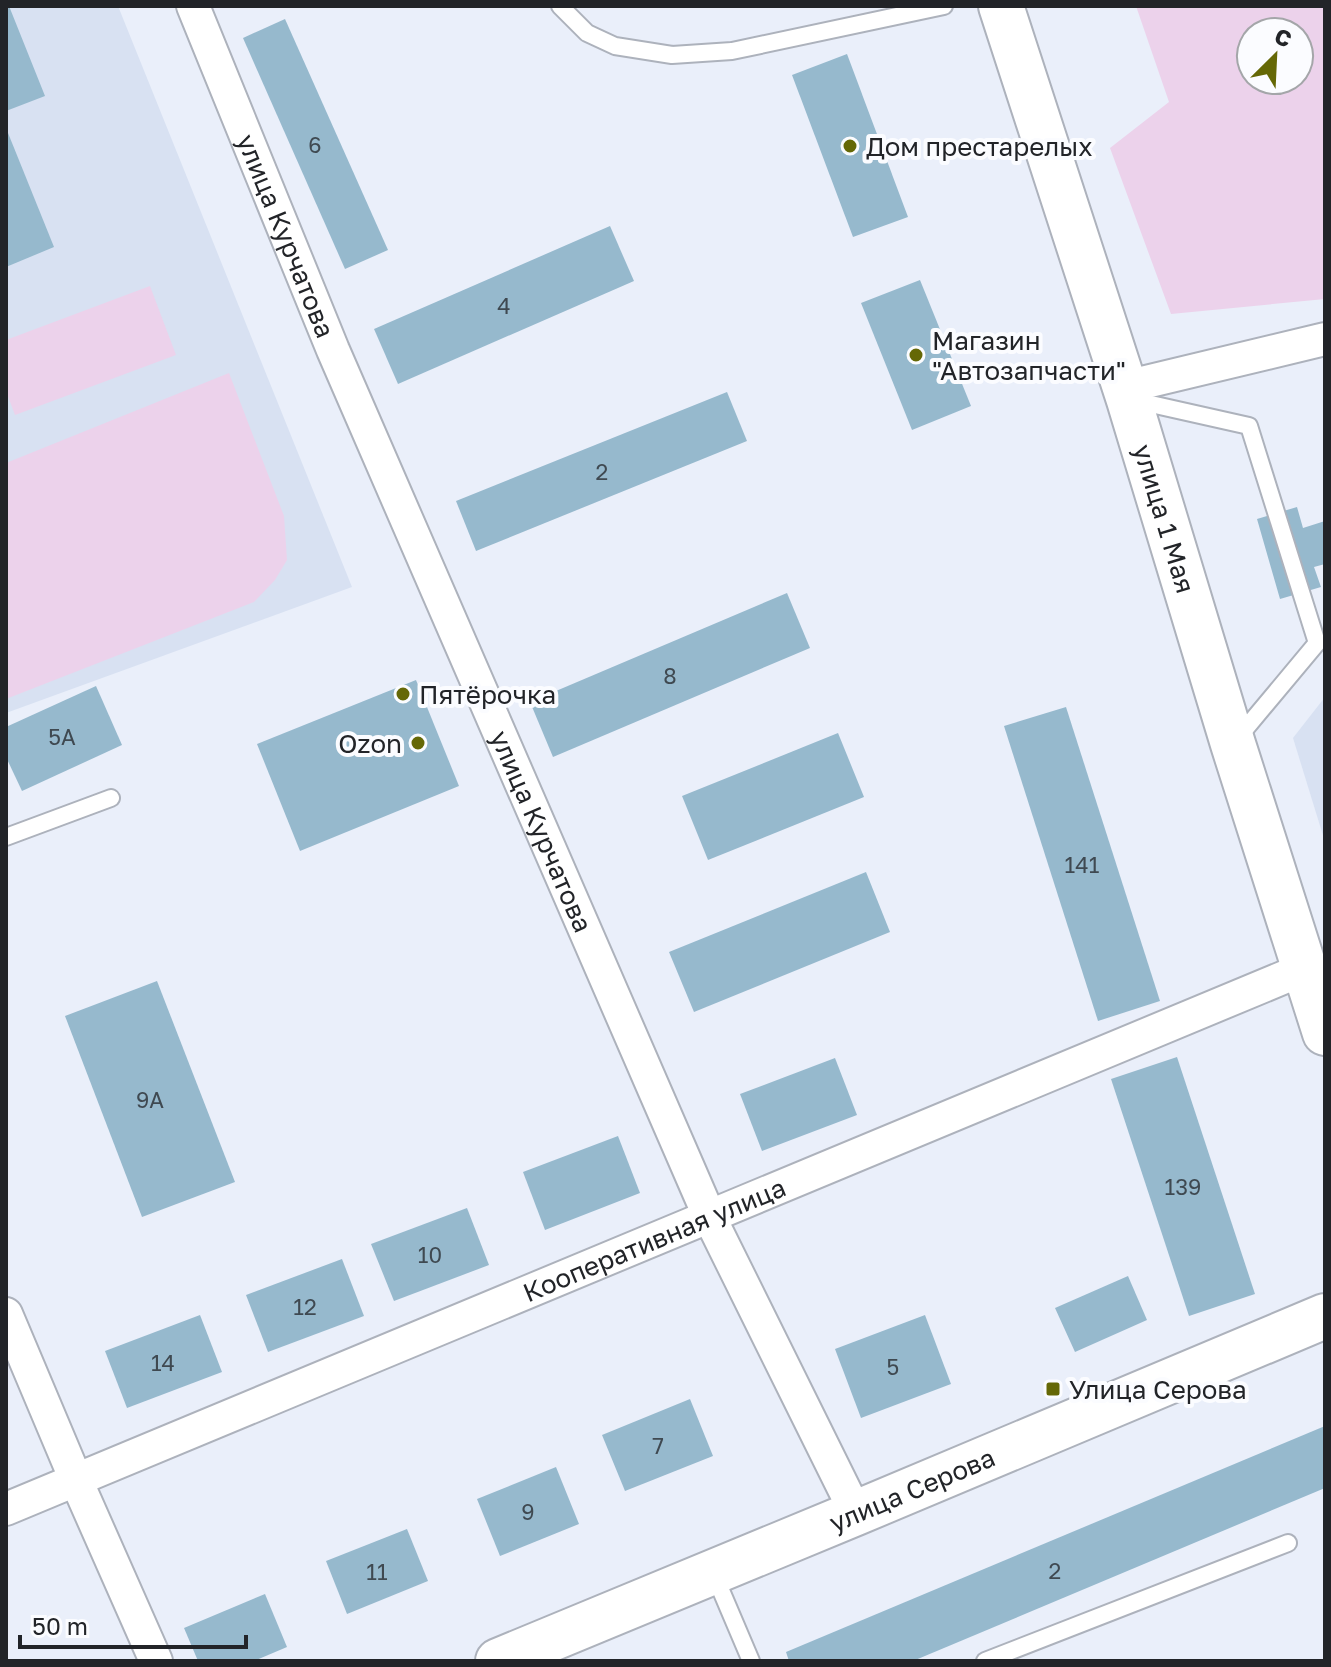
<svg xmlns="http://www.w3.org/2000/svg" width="1331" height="1667" viewBox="0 0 1331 1667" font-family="'Golos Text',sans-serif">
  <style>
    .built { fill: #d8e1f2 }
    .green { fill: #ecd2eb; fill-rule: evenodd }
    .building { fill: #96b9cd }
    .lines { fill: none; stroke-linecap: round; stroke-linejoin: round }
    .lane-casing { stroke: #adb2bc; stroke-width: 20 }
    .street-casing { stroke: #adb2bc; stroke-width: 36 }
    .secondary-casing { stroke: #adb2bc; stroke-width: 48 }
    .lane { stroke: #fff; stroke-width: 16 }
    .street { stroke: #fff; stroke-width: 32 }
    .secondary { stroke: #fff; stroke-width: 44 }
    .poi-dot { fill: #656806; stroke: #fbfcff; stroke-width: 3 }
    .labels { text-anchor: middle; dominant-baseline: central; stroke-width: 8; stroke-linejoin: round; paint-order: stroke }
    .number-label { font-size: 22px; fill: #3f4951 }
    .poi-label { font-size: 26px; fill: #222428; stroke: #fbfcff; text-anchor: start }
    .street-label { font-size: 26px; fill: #222428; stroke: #fbfcff }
  </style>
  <rect width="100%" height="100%" fill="#eaeffa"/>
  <g class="built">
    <polygon points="6,6 118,6 352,587 6,713"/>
    <polygon points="1325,697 1325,842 1293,738"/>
  </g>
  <g class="green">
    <path d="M1136,6h189v293l-154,15 -61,-166 59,-46zM1251,32h48v48h-48z"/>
    <polygon points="150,286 176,355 15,415 6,391 6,340"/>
    <polygon points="229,373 284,516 287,560 275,580 254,602 6,699 6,463"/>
  </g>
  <g class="building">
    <polygon points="6,6 9,6 45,96 6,111"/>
    <polygon points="285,19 388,250 345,269 243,38"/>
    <polygon points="847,54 908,217 853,237 792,75"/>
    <polygon points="6,128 54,247 6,267"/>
    <polygon points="610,226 634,281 398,384 374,329"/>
    <polygon points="920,280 971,406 912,430 861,303"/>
    <polygon points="727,392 747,441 476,551 456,501"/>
    <polygon points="1297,507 1303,528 1325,521 1325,564 1314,567 1321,587 1280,599 1257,519"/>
    <polygon points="787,593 810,648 553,757 530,702"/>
    <polygon points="416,680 459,786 300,851 257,744"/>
    <polygon points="96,686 122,745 22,791 6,757 6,727"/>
    <polygon points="1066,707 1160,1001 1098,1021 1004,726"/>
    <polygon points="838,733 864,797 708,860 682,796"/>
    <polygon points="866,872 890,932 694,1012 669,952"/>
    <polygon points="157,981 235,1182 142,1217 65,1016"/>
    <polygon points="1177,1057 1255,1294 1189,1316 1111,1079"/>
    <polygon points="835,1058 857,1115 762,1151 740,1094"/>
    <polygon points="618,1136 640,1193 545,1230 523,1172"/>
    <polygon points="467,1208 489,1265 394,1301 371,1244"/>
    <polygon points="342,1259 364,1316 268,1352 246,1295"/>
    <polygon points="1128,1276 1147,1320 1075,1352 1055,1308"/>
    <polygon points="200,1315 222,1372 127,1408 105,1351"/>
    <polygon points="925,1315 951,1384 861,1418 835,1349"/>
    <polygon points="690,1399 713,1456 625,1491 602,1435"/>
    <polygon points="1325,1426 1325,1488 913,1661 789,1661 786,1652"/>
    <polygon points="556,1467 579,1524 500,1556 477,1499"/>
    <polygon points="407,1529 428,1581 347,1614 326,1561"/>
    <polygon points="265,1594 287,1647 254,1661 198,1661 184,1628"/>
  </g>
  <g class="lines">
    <defs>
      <g id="lane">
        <polyline points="560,6 587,33 615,46 672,55 732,51 944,6"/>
        <polyline points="1133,400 1249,426 1317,643 1236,740"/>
        <polyline points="6,837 111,798"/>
        <polyline points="714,1574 751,1661"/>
        <polyline points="985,1661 1288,1543"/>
      </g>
      <g id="street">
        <path id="s1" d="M193,6l140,344 377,868 146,295"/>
        <polyline points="1125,387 1325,339"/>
        <polyline points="6,1314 76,1480 156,1661"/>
        <path id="s2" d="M6,1509l1298,-540"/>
      </g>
      <g id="secondary">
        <path id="s3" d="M1001,6l128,394 104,344 92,289"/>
        <path id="s4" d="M498,1661l358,-148 469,-197"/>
      </g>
    </defs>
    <use href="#lane" class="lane-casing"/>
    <use href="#street" class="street-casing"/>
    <use href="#secondary" class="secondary-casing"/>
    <use href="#lane" class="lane"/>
    <use href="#street" class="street"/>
    <use href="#secondary" class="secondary"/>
  </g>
  <g class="poi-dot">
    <circle cx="850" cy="146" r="8"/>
    <circle cx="916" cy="355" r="8"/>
    <circle cx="403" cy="694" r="8"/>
    <circle cx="418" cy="743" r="8"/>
    <rect x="1045" y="1381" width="16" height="16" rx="4"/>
  </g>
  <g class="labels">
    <g class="number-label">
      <text x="315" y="144">6</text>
      <text x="504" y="305">4</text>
      <text x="602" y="471">2</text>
      <text x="670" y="675">8</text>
      <text x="62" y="736">5А</text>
      <text x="1082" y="864">141</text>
      <text x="150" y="1099">9А</text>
      <text x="1183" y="1186">139</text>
      <text x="430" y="1254">10</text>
      <text x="305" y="1306">12</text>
      <text x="163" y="1362">14</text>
      <text x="893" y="1366">5</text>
      <text x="658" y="1445">7</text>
      <text x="528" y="1511">9</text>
      <text x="1055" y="1570">2</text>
      <text x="377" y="1571">11</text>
    </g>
    <g class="poi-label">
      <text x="866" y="146">Дом престарелых</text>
      <text x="932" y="340">Магазин<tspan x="932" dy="30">"Автозапчасти"</tspan></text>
      <text x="419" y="694">Пятёрочка</text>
      <text x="402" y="743" text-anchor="end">Ozon</text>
      <text x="1069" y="1389">Улица Серова</text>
    </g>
    <g class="street-label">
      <text stroke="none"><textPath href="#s1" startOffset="248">улица Курчатова</textPath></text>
      <text stroke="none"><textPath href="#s3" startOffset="538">улица 1 Мая</textPath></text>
      <text stroke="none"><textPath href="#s1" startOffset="896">улица Курчатова</textPath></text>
      <text stroke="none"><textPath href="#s2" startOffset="702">Кооперативная улица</textPath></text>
      <text stroke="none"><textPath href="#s4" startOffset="448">улица Серова</textPath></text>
    </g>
  </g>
  <rect width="1331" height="1667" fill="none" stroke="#222428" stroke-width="16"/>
  <g transform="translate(1275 56) rotate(24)"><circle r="38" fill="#fbfcff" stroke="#a4a6a9" stroke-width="2"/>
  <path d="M0-6L14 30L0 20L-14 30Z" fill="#656806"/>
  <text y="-12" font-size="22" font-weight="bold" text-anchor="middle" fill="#222428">С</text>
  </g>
  <path d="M20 1635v12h226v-12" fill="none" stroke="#222428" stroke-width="4"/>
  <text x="32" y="1635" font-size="24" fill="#222428" stroke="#fbfcff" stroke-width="6" paint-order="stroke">50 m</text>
</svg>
